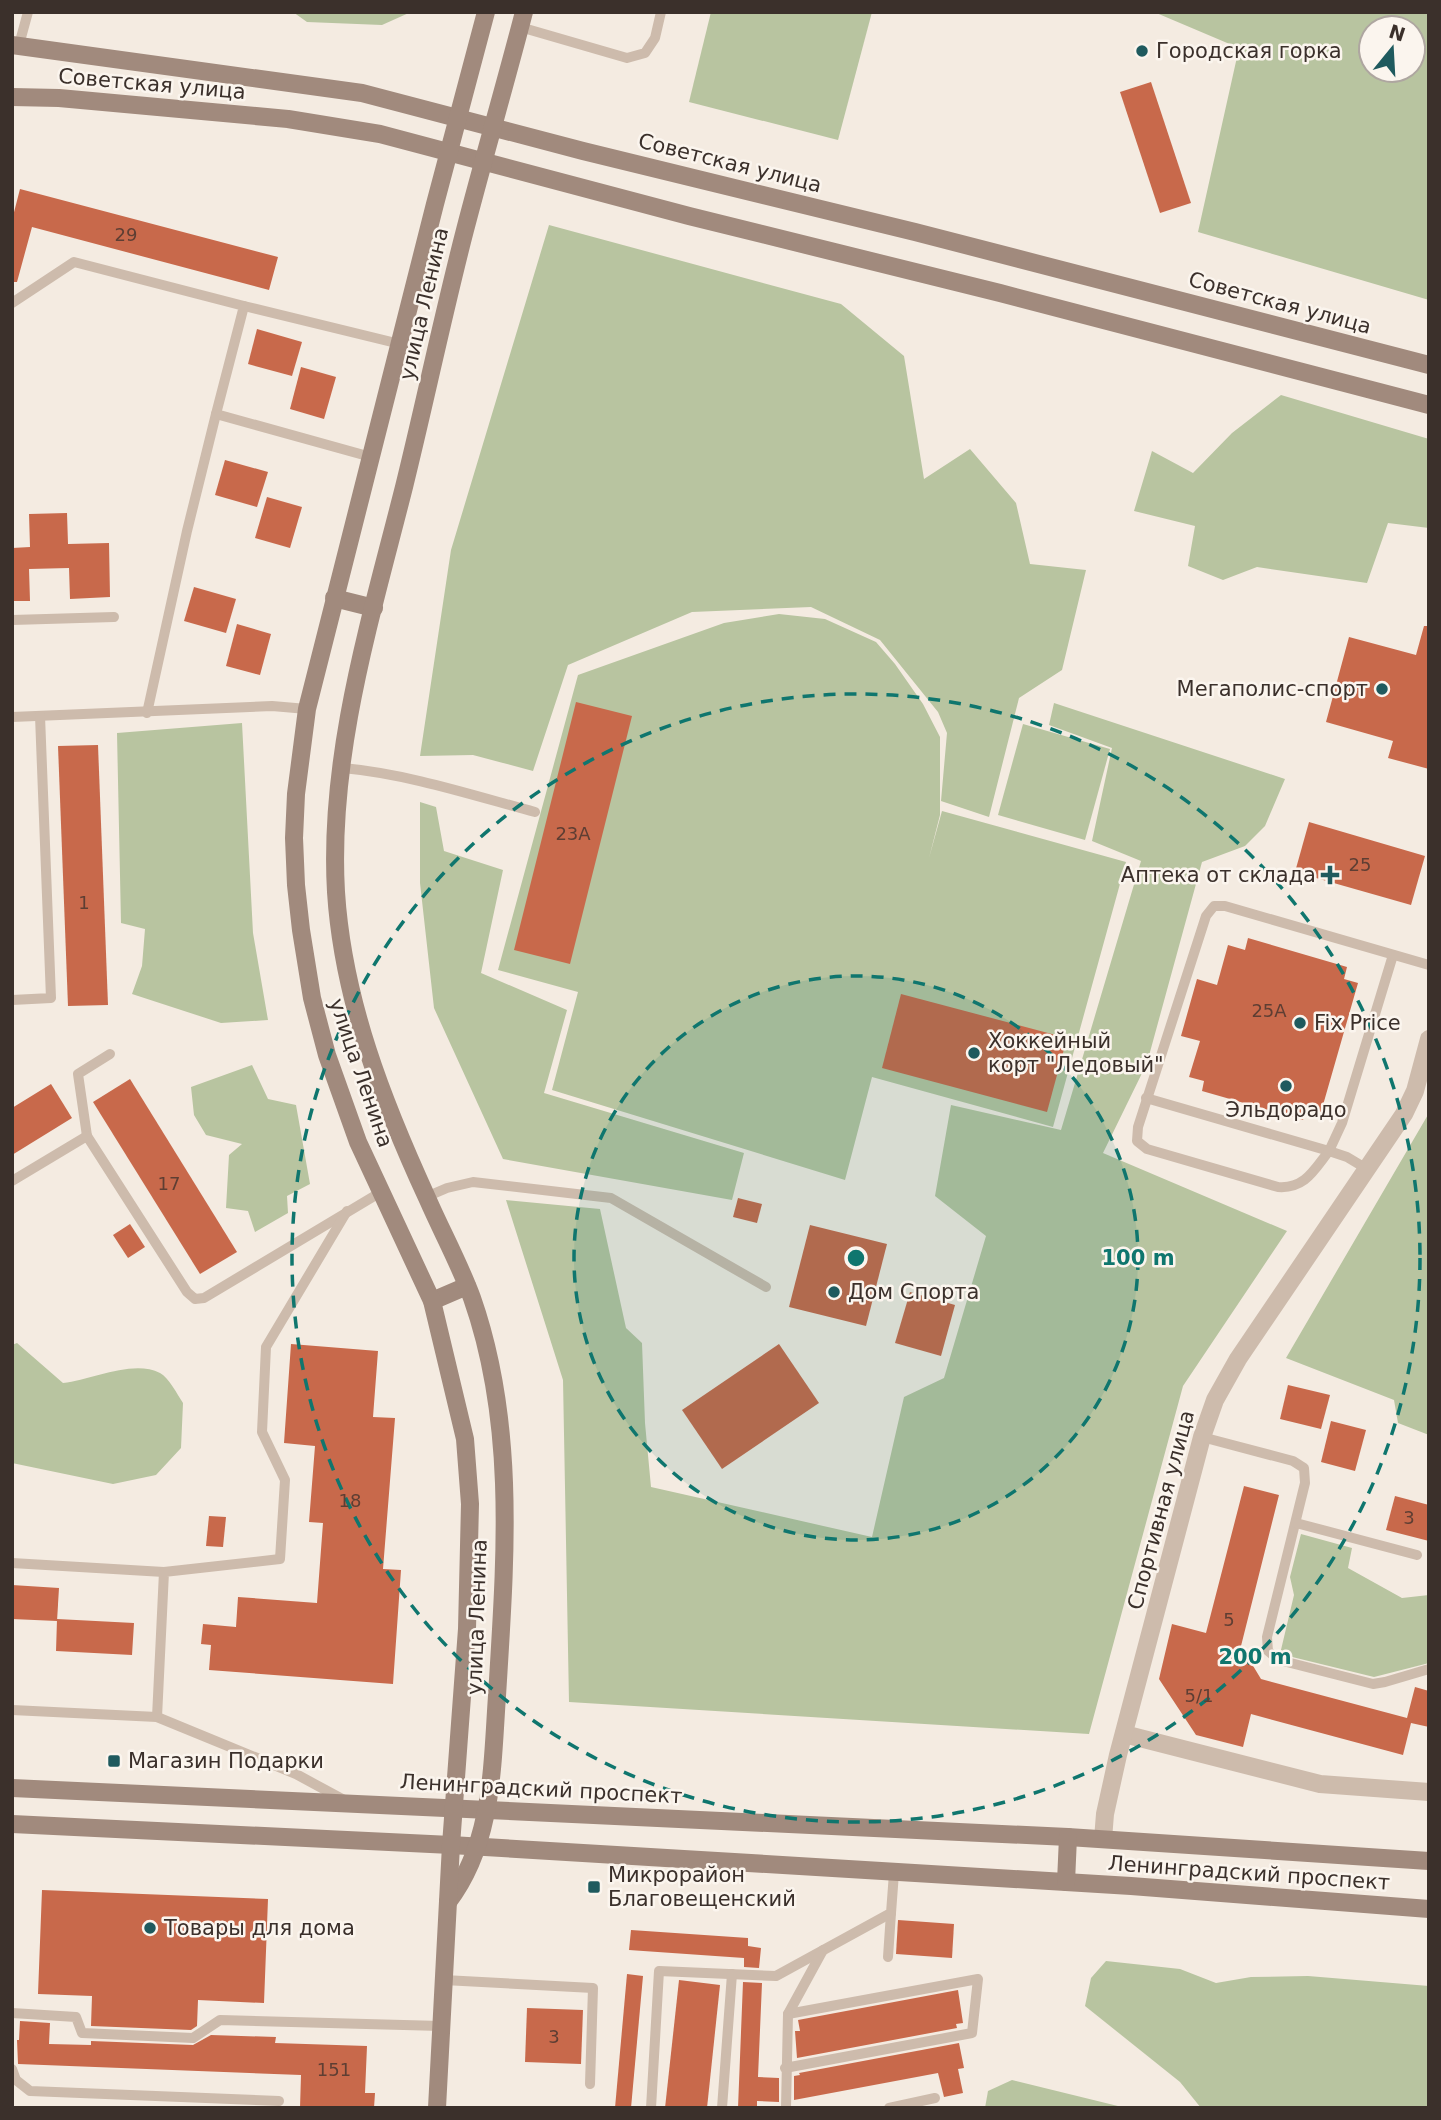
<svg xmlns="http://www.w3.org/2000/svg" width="1441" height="2120" viewBox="0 0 1441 2120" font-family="'DejaVu Sans',sans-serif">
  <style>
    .green { fill: #b8c4a0; fill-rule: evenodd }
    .building { fill: #c8694b }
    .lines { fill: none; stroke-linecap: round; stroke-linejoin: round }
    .lane { stroke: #cdbbac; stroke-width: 10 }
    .street { stroke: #cdbbac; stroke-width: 18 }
    .secondary { stroke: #a18a7d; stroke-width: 18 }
    .ring { fill: none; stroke: #0f766e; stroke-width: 3.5; stroke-dasharray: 12 9 }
    .poi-dot { fill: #1f5a5e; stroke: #fbf5ee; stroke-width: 2.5 }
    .labels { text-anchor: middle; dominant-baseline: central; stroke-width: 5; stroke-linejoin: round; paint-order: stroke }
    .number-label { font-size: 18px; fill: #5e3e33 }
    .poi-label { font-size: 21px; fill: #3b302b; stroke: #fbf5ee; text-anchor: start }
    .street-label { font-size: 21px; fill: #3b302b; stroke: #fbf5ee }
    .centre { fill: #0f766e; stroke: #fbf5ee; stroke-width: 3.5 }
    .ring-label { font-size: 21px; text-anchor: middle; font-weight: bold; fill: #0f766e; stroke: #fbf5ee; stroke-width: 5; stroke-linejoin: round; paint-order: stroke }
  </style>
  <rect width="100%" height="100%" fill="#f4ebe1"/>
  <g class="green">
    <polygon points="293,12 411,12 382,25 307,22"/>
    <polygon points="711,12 872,12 838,140 689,102"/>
    <path d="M1154,12h275v288l-231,-68 41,-184zM1371,28h42v42h-42z"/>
    <polygon points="549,225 841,304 904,356 924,479 970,449 1016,503 1030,564 1086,570 1062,670 1019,698 989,817 941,801 947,733 938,712 880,640 811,607 692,612 568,665 533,771 473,755 420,756 451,550"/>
    <polygon points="1281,395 1429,439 1429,528 1388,523 1367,583 1257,567 1223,580 1188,566 1195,526 1134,511 1152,451 1193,473 1232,433"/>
    <polygon points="779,614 825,619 876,642 895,664 923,704 940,737 940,815 929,858 942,811 1126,862 1053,1127 872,1077 845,1180 552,1090 578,992 498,970 578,675 724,623"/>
    <polygon points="1054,703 1285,779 1265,826 1245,846 1202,862 1147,1063 1103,1153 1287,1231 1183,1386 1089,1734 569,1702 563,1380 506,1200 600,1209 626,1328 642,1343 645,1423 651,1487 872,1537 904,1397 944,1378 986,1236 935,1196 951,1105 1061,1130 1141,861 1092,841 1112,748 1049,725"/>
    <polygon points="242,723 253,933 268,1020 221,1023 132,994 142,966 145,929 121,923 117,733"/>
    <polygon points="1023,724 1110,749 1085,840 998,815"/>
    <polygon points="420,802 436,807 444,851 503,870 481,973 567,1010 544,1093 744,1153 732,1200 503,1159 434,1008 420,883"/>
    <polygon points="252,1065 268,1099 296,1105 310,1184 287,1196 288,1213 255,1232 248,1211 226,1208 229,1155 242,1144 206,1135 194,1115 191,1087"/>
    <polygon points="1429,1113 1429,1435 1398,1423 1394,1400 1286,1358"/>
    <path d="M17,1343l46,40c29,-3 70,-24 97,-10 9,5 17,21 23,30l-2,45 -25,27 -43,9 -101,-21v-118z"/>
    <polygon points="1301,1534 1352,1548 1348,1568 1402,1598 1429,1595 1429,1663 1374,1677 1280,1654 1294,1595 1290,1577"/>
    <polygon points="1106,1961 1180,1969 1216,1983 1251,1977 1308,1976 1429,1986 1429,2108 1201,2108 1180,2082 1085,2006 1091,1978"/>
    <polygon points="1012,2080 1126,2108 985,2108 988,2091"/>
  </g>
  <g class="building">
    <polygon points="1151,82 1191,203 1160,213 1120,92"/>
    <polygon points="20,189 278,257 269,290 32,227 17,282 12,282 12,220"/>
    <polygon points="257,329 302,342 292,376 248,364"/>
    <polygon points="301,367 336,377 324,419 290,409"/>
    <polygon points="225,460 268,472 257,507 215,495"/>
    <polygon points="267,497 302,507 290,548 255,538"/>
    <polygon points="67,513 68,544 109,543 110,597 70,599 69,568 29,569 30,601 12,601 12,548 30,547 29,514"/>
    <polygon points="194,587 236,599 226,633 184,621"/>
    <polygon points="237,624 271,634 260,675 226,666"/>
    <polygon points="1424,626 1429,626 1429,769 1388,758 1393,741 1326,722 1349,637 1416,655"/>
    <polygon points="576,702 632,716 570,964 514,950"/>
    <polygon points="98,745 108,1005 68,1006 58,746"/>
    <polygon points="1309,822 1425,856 1411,905 1295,872"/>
    <polygon points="1248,938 1347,967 1344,979 1358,983 1321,1112 1307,1107 1303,1120 1202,1091 1204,1081 1189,1077 1200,1041 1181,1036 1197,979 1217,985 1228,945 1245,950"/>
    <polygon points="901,994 1067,1038 1047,1112 882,1068"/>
    <polygon points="130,1079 237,1252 200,1274 93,1102"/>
    <polygon points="51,1084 72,1118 12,1155 12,1108"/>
    <polygon points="738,1198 762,1204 757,1223 733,1217"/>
    <polygon points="130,1224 145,1247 128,1258 113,1235"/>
    <polygon points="810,1225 887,1244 866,1326 789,1307"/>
    <polygon points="910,1292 955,1305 941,1356 895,1343"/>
    <polygon points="291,1344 378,1351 373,1417 395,1418 383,1569 401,1570 393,1684 209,1670 211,1645 201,1644 203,1624 236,1627 238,1597 317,1603 323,1523 309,1522 315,1446 284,1443"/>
    <polygon points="779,1344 819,1403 722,1469 682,1410"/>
    <polygon points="1288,1385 1330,1395 1321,1429 1280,1419"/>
    <polygon points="1331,1421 1366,1430 1355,1471 1321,1462"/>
    <polygon points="1244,1486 1279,1495 1241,1646 1261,1679 1407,1718 1415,1687 1429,1691 1429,1727 1411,1723 1403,1755 1251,1714 1243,1747 1196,1735 1159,1679 1172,1624 1206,1633"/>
    <polygon points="1395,1496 1429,1505 1429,1541 1386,1530"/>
    <polygon points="209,1516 226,1517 223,1547 206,1546"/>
    <polygon points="12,1585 59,1588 57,1621 12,1619"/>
    <polygon points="57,1619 134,1623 132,1655 56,1651"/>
    <polygon points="42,1890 268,1899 264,2003 198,2000 197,2026 191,2030 91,2026 92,1996 38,1994"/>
    <polygon points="898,1920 954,1924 952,1958 896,1954"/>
    <polygon points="631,1930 748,1938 748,1946 761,1948 759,1968 744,1967 744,1958 629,1950"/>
    <polygon points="627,1974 643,1976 631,2108 615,2108"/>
    <polygon points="679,1980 720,1985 707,2108 665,2108"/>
    <polygon points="743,1982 762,1983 758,2077 779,2078 779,2102 757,2101 757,2108 738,2108"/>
    <polygon points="958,1990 963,2023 956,2024 957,2028 797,2058 795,2031 800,2031 798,2020"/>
    <polygon points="527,2008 583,2010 581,2064 525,2062"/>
    <polygon points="20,2021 50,2023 49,2044 91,2045 91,2041 193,2045 211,2035 276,2037 275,2043 367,2046 365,2093 375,2093 374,2108 300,2108 301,2075 18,2064 17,2040 19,2040"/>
    <polygon points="959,2043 964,2068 958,2069 963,2093 944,2097 938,2073 794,2100 794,2076 800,2075 799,2073"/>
  </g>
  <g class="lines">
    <g class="lane">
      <polyline points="520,27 627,58 645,53 655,38 661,12"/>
      <polyline points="19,45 28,12"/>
      <polyline points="12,303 74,262 244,306 216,414 371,457"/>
      <polyline points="244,306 400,344"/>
      <polyline points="12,620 114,617"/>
      <polyline points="147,713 187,531 216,414"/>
      <polyline points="12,717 272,706 307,709"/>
      <path d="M343,768c65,6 129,27 192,44"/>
      <polyline points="12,1000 51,998 40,716"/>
      <polyline points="1146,1098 1329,1151 1342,1123 1393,955"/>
      <polyline points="87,1136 78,1074 110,1054"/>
      <path d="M1367,1169l-20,-12 -18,-6c-15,19 -24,38 -51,36l-131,-38 -10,-8 1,-14 68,-211 8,-10h11l204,59"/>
      <polyline points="12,1181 87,1136 187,1292 195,1299 204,1298 381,1192"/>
      <polyline points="426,1197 447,1188 473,1182 611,1198 766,1287"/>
      <polyline points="1202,1437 1293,1461 1304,1468 1305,1483 1267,1637 1268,1651 1279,1660 1373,1684 1385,1682 1429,1669"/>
      <polyline points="1296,1523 1417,1555"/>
      <polyline points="12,1563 164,1572"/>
      <polyline points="12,1710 157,1717 296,1774 344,1800"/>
      <polyline points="157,1717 164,1572 280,1559 285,1480 262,1432 266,1347 347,1211"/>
      <polyline points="888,1957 891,1913"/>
      <polyline points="444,1980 593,1988 590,2084"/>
      <polyline points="12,2013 76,2017 82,2033 193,2038 220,2020 441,2026"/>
      <polyline points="785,2068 972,2033 978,1979 788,2014"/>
      <polyline points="12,2069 16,2080 30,2091 279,2101"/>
      <polyline points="651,2108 659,1971 776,1976 891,1913 894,1873"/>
      <polyline points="722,2108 732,1974"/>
      <polyline points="786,2108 788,2014 823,1950"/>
      <polyline points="889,2108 935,2098"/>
    </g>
    <g class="street">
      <polyline points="1124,1734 1320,1784 1429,1792"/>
      <polyline points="1103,1839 1105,1814 1118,1755 1202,1437 1215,1400 1238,1359 1404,1114 1415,1091 1429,1039"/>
    </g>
    <g class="secondary">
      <polyline points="12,45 362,93 583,151 915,232 1429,365"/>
      <polyline points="12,97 59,98 288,119 380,134 689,216 1000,293 1429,405"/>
      <polyline points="334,598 374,608"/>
      <polyline points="432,1301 467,1286"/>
      <polyline points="12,1788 1068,1837 1429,1861"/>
      <polyline points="12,1824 451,1845 1131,1886 1429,1909"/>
      <polyline points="1066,1882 1068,1837"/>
      <path d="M448,1902c45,-59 44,-135 49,-206 8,-133 20,-270 -25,-398 -12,-33 -30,-66 -44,-98 -45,-98 -85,-199 -92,-308 -8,-137 35,-274 68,-405 21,-85 39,-172 61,-257 19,-73 40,-145 59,-218"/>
      <polyline points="437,2108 451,1845 467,1629 470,1504 465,1439 432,1301 358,1142 327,1055 312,998 301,930 296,885 294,838 296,794 307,709 435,204 486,12"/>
    </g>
  </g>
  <circle cx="856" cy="1258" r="282" fill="#0f766e" fill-opacity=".12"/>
  <g class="ring">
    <circle cx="856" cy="1258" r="282"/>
    <circle cx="856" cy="1258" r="564"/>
  </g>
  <g class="poi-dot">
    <circle cx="1142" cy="51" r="7"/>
    <circle cx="1382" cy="689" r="7"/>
    <path d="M1326.5 864.5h7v7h7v7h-7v7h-7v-7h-7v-7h7z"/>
    <circle cx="1300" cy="1023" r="7"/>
    <circle cx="974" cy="1053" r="7"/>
    <circle cx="1286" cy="1086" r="7"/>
    <circle cx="834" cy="1292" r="7"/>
    <rect x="107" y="1754" width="14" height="14" rx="3.5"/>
    <rect x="587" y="1880" width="14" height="14" rx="3.5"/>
    <circle cx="150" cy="1928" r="7"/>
  </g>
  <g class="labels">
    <g class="number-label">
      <text x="126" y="234">29</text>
      <text x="573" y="833">23А</text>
      <text x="1360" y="864">25</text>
      <text x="84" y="902">1</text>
      <text x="1269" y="1010">25А</text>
      <text x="169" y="1183">17</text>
      <text x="350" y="1500">18</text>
      <text x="1409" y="1517">3</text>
      <text x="1229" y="1619">5</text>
      <text x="1199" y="1695">5/1</text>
      <text x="554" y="2036">3</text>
      <text x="334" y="2069">151</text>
    </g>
    <g class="poi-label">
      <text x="1156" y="51">Городская горка</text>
      <text x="1368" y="689" text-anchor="end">Мегаполис-спорт</text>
      <text x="1316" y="875" text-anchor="end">Аптека от склада</text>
      <text x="1314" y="1023">Fix Price</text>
      <text x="988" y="1041">Хоккейный<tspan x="988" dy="24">корт "Ледовый"</tspan></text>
      <text x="1286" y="1110" text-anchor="middle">Эльдорадо</text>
      <text x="848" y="1292">Дом Спорта</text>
      <text x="128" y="1761">Магазин Подарки</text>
      <text x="608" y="1875">Микрорайон<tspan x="608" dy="24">Благовещенский</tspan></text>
      <text x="164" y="1928">Товары для дома</text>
    </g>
    <g class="street-label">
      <text transform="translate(152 84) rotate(5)">Советская улица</text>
      <text transform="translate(730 163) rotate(14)">Советская улица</text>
      <text transform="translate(1280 303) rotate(15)">Советская улица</text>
      <text transform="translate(424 304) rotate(-77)">улица Ленина</text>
      <text transform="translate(361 1073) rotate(71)">улица Ленина</text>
      <text transform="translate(1161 1510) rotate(-75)">Спортивная улица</text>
      <text transform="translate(477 1617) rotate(-88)">улица Ленина</text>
      <text transform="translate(541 1789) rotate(3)">Ленинградский проспект</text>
      <text transform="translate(1249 1873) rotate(4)">Ленинградский проспект</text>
    </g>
  </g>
  <circle cx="856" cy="1258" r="10" class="centre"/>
  <g class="ring-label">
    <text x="1138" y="1265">100 m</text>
    <text x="1255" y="1664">200 m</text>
  </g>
  <rect width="1441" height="2120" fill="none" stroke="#3b302b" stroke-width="28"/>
  <g transform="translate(1392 49) rotate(18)"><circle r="33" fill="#fbf5ee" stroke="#aea6a0" stroke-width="2"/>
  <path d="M0-5L12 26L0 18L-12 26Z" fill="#1f5a5e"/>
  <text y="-10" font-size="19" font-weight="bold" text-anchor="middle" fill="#3b302b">N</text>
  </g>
</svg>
